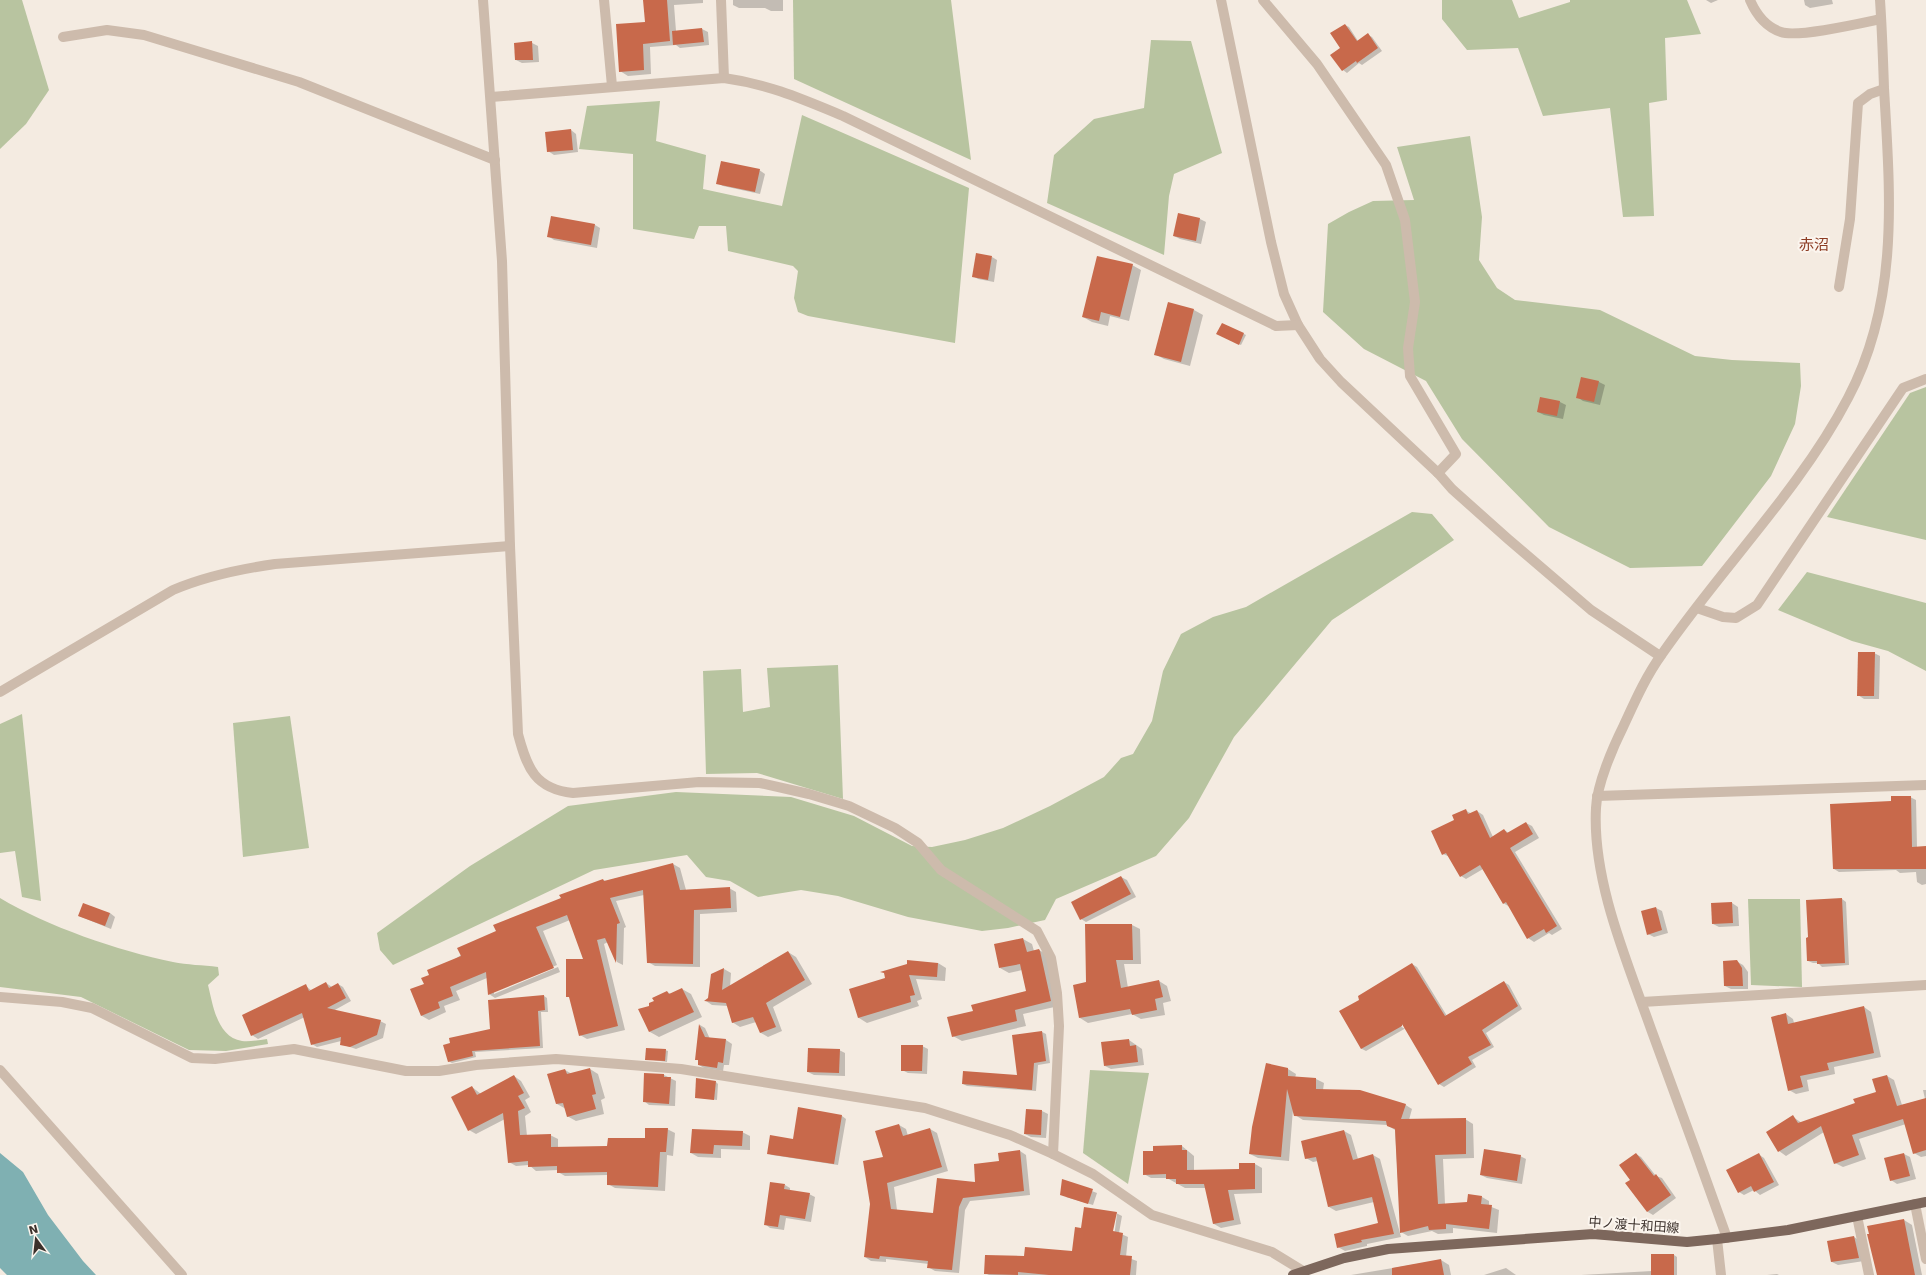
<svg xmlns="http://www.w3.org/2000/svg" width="1926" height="1275" viewBox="0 0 1926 1275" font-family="'DejaVu Sans','Noto Sans JP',sans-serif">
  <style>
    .green { fill: #b8c4a0 }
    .water { fill: #7fb0b2 }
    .shadow { fill: #0003; fill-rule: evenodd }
    .building { fill: #c8694b }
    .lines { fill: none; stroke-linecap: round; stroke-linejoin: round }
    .minor { stroke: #cdbbac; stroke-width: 10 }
    .major { stroke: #7d675c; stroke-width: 10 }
    .labels { text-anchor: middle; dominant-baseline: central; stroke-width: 4; stroke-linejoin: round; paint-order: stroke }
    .street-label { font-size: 13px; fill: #3b302b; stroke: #fbf5ee }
    .quarter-label { font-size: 15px; fill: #8c3b22; stroke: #fbf5ee }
  </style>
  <rect width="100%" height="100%" fill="#f4ebe1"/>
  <g class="green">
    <polygon points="0,0 22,0 49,90 26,124 0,149"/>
    <polygon points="793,0 951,0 971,160 794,79"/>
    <polygon points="1442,0 1512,0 1519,18 1570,2 1570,0 1687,0 1701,34 1665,38 1667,100 1649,103 1654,216 1623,217 1610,108 1543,116 1518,48 1467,50 1442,19"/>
    <polygon points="1151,40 1191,41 1222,153 1174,174 1169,196 1164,255 1047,203 1054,155 1094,119 1144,108"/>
    <polygon points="660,101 656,141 706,155 703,189 782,206 802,115 969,188 955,343 808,316 798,312 794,298 798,271 793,266 728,251 726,226 699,226 694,239 633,229 633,154 579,149 587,106"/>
    <polygon points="1470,136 1482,217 1479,260 1497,288 1515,300 1600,310 1695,356 1732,360 1800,363 1801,386 1795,424 1771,476 1702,566 1630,568 1549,527 1462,439 1426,381 1364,349 1323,312 1328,224 1349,212 1373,201 1414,200 1397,147"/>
    <polygon points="1926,387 1926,540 1827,517 1910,393"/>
    <polygon points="1412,512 1432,514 1454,540 1332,620 1234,737 1189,818 1156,856 1056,899 1045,920 1008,928 982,931 908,917 838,896 801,890 758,897 730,881 706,877 687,855 594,870 393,965 380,950 377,933 470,866 568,806 676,792 791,797 854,816 912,846 932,847 965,840 1003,828 1050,806 1104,777 1121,758 1133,754 1152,721 1163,671 1181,634 1213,617 1246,607"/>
    <polygon points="1807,572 1926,603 1926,671 1888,651 1852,641 1778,610"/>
    <polygon points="838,665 843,799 757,773 706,774 703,671 741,669 743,712 770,707 767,668"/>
    <polygon points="22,714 41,901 22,897 15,851 0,853 0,724"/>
    <polygon points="290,716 309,848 243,857 233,723"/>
    <path d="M0,898c46,28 119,53 173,64 14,3 30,3 45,5l1,8 -11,10c5,20 9,52 34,56 7,1 17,-1 25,-2l1,5 -42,7 -37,-1 -108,-53 -81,-10z"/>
    <polygon points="1748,899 1800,899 1802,987 1751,985"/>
    <polygon points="1090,1070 1149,1073 1128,1184 1083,1153"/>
  </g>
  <polygon class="water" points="0,1153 23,1172 48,1215 83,1261 96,1275 7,1275 0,1268"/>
  <g class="shadow">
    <polygon points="645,0 703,0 703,3 674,5 676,31 702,29 708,32 709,45 680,48 676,45 650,47 651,74 628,76 620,71 646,23"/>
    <polygon points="733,0 783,0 783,11 771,11 765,8 739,8 733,5"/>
    <polygon points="1706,0 1718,0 1711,3"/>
    <polygon points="1804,0 1832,0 1833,4 1810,8 1805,5"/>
    <polygon points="1345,25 1349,27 1358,41 1368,35 1372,37 1382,51 1362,65 1359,63 1347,73 1343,70 1341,49"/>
    <polygon points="532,43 538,46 539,62 522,63 516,60"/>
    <polygon points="571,130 576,134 578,152 554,155 548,151"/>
    <polygon points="759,170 765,174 760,194 723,186 717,183"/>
    <polygon points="1179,214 1200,219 1206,222 1201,244 1180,239 1174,236"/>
    <polygon points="595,225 600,228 597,248 554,240 548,236"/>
    <polygon points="992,257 997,260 994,282 978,279 973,276"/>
    <polygon points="1132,265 1141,270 1129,321 1110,316 1108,326 1092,322 1083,317"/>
    <polygon points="1168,303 1194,310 1203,315 1190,366 1164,359 1155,354"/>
    <polygon points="1223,324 1246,335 1241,345 1220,335"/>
    <polygon points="1582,378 1599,382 1605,385 1600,405 1583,401 1577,397"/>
    <polygon points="1541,398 1560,402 1566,405 1563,419 1544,415 1538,412"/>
    <polygon points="1874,653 1880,656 1879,699 1864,699 1858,695"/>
    <polygon points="1910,797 1916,800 1917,848 1926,847 1926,884 1922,885 1917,882 1916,872 1900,873 1896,870 1839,872 1834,869 1892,802"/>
    <polygon points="1465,810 1472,814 1477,811 1483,815 1493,837 1504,830 1509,833 1526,823 1532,826 1539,838 1515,852 1562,929 1552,935 1549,933 1534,942 1528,938 1510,907 1503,903 1483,869 1466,879 1461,876 1450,857 1443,854 1456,821"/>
    <polygon points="673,864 680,868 686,890 729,888 736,892 737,912 700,914 700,967 655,966 648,962 644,895 616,901 626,927 624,928 623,965 617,962 608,942 604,944 625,1030 587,1039 580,1035 571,998 567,996 585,960 570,920 543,931 557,965 494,991 494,994 558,967 560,972 495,998 489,994 487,978 456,991 460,1000 444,1006 446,1012 429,1020 422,1016 425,984 430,975 497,932 562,898 603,880 606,881"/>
    <polygon points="1121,877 1127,880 1136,897 1086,922 1081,919"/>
    <polygon points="1842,899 1846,902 1849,965 1822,967 1818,963 1813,963 1808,961"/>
    <polygon points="1732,903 1738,907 1739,926 1719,927 1713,924"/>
    <polygon points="1656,908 1662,911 1668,933 1654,937 1648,934"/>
    <polygon points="110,913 115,917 111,929 79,916"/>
    <polygon points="1086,925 1132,925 1140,929 1141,964 1124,964 1128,988 1159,981 1167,986 1171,1001 1163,1003 1165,1015 1141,1019 1132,1014 1088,1023 1080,1018 1087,983"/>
    <polygon points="1023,939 1032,944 1034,951 1039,950 1048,955 1059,1006 1023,1014 1026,1026 962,1041 953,1036 974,1012 1027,992 1022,970 1009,973 1000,968"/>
    <polygon points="788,952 796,957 812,984 773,1007 782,1031 768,1037 761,1033 756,1022 740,1027 732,1022 728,1006 712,1005 706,1001 709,999 724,969 731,973 730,987"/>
    <polygon points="1736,961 1743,965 1748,972 1748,989 1731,989 1725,986"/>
    <polygon points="938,963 946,968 945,981 916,979 922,999 917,1001 919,1006 867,1023 859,1018 850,990"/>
    <path d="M1412,964l5,3 30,49 57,-34 5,3 13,24 -36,24 8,14 -22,13 4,7 -32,20 -5,-3 -33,-56 -40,23 -4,-2 -21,-38 20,-11zM1398,1023l7,3v3l-8,-5z"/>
    <polygon points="326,983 332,987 338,984 343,987 351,1001 333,1011 380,1021 386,1024 383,1038 356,1049 341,1044 341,1041 317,1047 312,1044 305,1017 258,1039 252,1035 306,986 312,991"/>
    <polygon points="682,989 691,994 702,1017 659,1037 650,1032 640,1009 650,1007 667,992 671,994"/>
    <polygon points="544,996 547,998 548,1012 541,1012 543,1048 475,1052 476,1057 452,1063 448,1061 491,1030"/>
    <polygon points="1864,1007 1871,1012 1881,1057 1834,1067 1835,1074 1807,1080 1809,1091 1796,1094 1789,1090 1786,1014 1793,1019 1794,1023"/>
    <polygon points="700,1025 705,1028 710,1039 726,1040 732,1044 729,1065 724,1065 723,1071 704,1068 699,1065 699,1061 696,1059"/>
    <polygon points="1042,1032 1046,1034 1050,1063 1038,1065 1036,1091 967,1086 963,1084 1019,1077"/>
    <polygon points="1129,1040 1142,1049 1144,1065 1111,1069 1105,1066"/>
    <polygon points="922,1046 928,1049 927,1074 908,1073 902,1070"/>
    <polygon points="665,1050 668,1051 667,1062 646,1059"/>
    <polygon points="839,1050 845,1053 845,1076 814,1075 808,1072"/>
    <polygon points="590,1069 598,1074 605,1098 601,1100 604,1114 576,1121 567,1116 566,1109 557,1104 565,1070 572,1074"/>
    <polygon points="1288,1069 1296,1074 1295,1078 1316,1079 1324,1083 1323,1090 1404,1104 1412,1109 1409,1120 1465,1119 1473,1124 1474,1158 1443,1159 1445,1204 1468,1203 1482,1197 1489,1201 1489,1206 1499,1210 1497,1233 1453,1228 1453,1233 1438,1234 1432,1231 1408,1236 1401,1232 1395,1130 1387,1125 1303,1120 1295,1115 1293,1109 1289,1161 1258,1158 1250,1154"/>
    <polygon points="664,1075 676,1081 675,1106 649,1105 644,1101"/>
    <polygon points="514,1076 521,1081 530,1097 525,1100 531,1112 525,1116 527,1136 550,1135 558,1139 558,1148 608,1147 646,1139 667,1129 675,1133 673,1156 667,1155 665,1191 615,1188 608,1184 608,1175 565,1176 558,1172 558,1170 536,1171 529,1165 516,1166 509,1162 505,1119 476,1134 469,1130 472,1087 481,1094"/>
    <polygon points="1887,1076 1894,1080 1902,1105 1925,1099 1923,1090 1926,1090 1926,1156 1921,1157 1914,1153 1906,1124 1859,1139 1866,1159 1843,1167 1835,1163 1824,1132 1786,1156 1779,1151 1793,1117 1802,1123 1856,1104 1877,1093"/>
    <polygon points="716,1082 718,1084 717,1100 696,1097"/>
    <polygon points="799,1109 842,1116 846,1119 838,1165 772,1155 768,1153 794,1140"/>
    <polygon points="1042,1111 1048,1114 1046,1138 1031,1137 1025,1134"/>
    <polygon points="899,1125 906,1129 908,1136 930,1129 937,1133 948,1171 894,1187 897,1210 934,1214 977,1183 1000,1162 1020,1151 1026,1155 1030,1195 970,1201 965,1210 959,1273 935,1271 928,1267 929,1264 886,1259 886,1262 871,1261 865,1257 885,1158"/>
    <polygon points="1344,1131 1351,1135 1358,1159 1373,1155 1380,1159 1401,1237 1367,1244 1367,1246 1345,1251 1338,1247 1379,1224 1374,1202 1336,1211 1329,1207 1318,1161 1313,1162 1306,1158 1302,1142"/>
    <polygon points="742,1132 750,1136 750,1150 721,1149 721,1158 698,1157 691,1153"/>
    <polygon points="1182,1146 1194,1156 1194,1171 1240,1170 1255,1164 1262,1168 1262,1193 1234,1194 1241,1224 1221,1228 1214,1224 1206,1188 1185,1188 1167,1178 1151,1178 1144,1174 1154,1152"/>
    <polygon points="1636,1154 1641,1157 1656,1176 1662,1178 1676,1198 1653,1215 1648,1212 1627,1183 1632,1181"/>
    <polygon points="1758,1154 1764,1158 1779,1185 1760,1195 1754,1190 1744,1195 1739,1192"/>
    <polygon points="1904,1154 1910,1157 1916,1179 1897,1184 1891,1180 1885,1159"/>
    <polygon points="1520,1156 1526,1159 1522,1184 1487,1178 1481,1175"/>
    <polygon points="1063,1180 1097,1193 1093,1205 1066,1197"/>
    <polygon points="785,1185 790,1188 790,1191 809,1194 815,1197 811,1222 786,1218 784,1230 770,1228 765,1224"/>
    <path d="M1116,1213l6,3 -3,17 9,4 -2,20 11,4 -1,14h-147l-4,-2 40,-16 48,-5 9,-23zM1115,1214h2l-3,23 -2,-1z"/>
    <polygon points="1904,1220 1912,1225 1922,1275 1877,1275"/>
    <polygon points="1854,1237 1860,1241 1864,1261 1838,1265 1832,1262 1828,1242"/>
    <polygon points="1674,1255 1677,1257 1677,1275 1581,1275 1652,1271"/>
    <polygon points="1441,1260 1449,1265 1451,1275 1351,1275"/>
    <polygon points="1506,1268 1516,1275 1484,1275"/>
    <polygon points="1777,1274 1779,1275 1767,1275"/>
  </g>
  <g class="building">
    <polygon points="643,0 667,0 670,41 643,44 644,70 619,72 616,24 645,22"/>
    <polygon points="1345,24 1357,41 1368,33 1378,48 1357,63 1356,61 1342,71 1330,55 1340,48 1330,33"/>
    <polygon points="702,28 704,42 673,45 672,31"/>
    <polygon points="532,41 533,60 515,60 514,43"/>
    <polygon points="571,129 573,150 547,152 545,132"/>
    <polygon points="721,161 760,169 755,192 716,184"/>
    <polygon points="1178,213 1200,218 1196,241 1173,236"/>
    <polygon points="551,216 595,224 591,245 547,237"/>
    <polygon points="976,253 992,256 988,280 972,277"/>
    <polygon points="1097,256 1133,264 1120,317 1101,312 1099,321 1082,317"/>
    <polygon points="1168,302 1194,309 1181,362 1154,355"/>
    <polygon points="1222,323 1244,333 1239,345 1216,334"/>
    <polygon points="1581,377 1599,381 1594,402 1576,398"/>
    <polygon points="1540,397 1560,401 1557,416 1537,412"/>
    <polygon points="1858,652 1875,652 1874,696 1857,696"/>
    <polygon points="1891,796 1911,796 1912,847 1926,846 1926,869 1833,869 1830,804 1891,801"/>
    <polygon points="1466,809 1468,814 1477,810 1490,838 1504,829 1507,833 1526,822 1533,834 1510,848 1557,926 1546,933 1544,929 1527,939 1506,902 1503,904 1480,865 1460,877 1446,853 1442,855 1431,831 1454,820 1452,815"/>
    <polygon points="673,863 680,890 730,887 731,908 694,910 693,964 647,963 643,890 610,898 620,923 617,924 616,963 605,938 597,940 618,1026 579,1036 569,997 566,997 566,959 583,959 567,915 536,927 554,968 488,995 486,972 450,987 453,996 438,1002 440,1008 421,1016 410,989 424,984 421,978 429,975 427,970 461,956 457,948 496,931 493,925 561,898 559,895 603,879 604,881"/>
    <polygon points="1121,876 1131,894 1080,920 1071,902"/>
    <polygon points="1842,898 1845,963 1817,964 1817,961 1807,961 1806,938 1808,937 1806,900"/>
    <polygon points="1732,902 1733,923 1712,924 1711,903"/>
    <polygon points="83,903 110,913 105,926 78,916"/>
    <polygon points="1656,907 1662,930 1647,935 1641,911"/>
    <polygon points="1085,924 1132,924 1133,960 1116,960 1121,988 1159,980 1163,997 1155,999 1157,1010 1132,1015 1130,1009 1079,1018 1073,985 1086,982"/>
    <polygon points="1023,938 1027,952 1039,949 1040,951 1051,1001 1015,1010 1017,1021 952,1037 947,1017 973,1011 971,1005 1026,991 1020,964 999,968 994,944"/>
    <polygon points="788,951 805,980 766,1003 776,1027 760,1033 753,1017 732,1023 726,1003 704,1001 708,998 711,974 724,968 722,990"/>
    <polygon points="907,960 938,963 937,977 909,975 915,995 910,996 911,1002 858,1018 849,989 885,978 884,973 880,972 907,964"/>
    <polygon points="1737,960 1742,968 1743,986 1724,986 1723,961"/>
    <polygon points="1412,963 1445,1016 1504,981 1518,1006 1482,1030 1491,1045 1468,1057 1472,1064 1438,1085 1402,1024 1402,1026 1361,1049 1339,1011 1359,1000 1358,996"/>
    <polygon points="326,982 329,988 338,983 346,998 327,1008 381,1020 377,1035 350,1047 340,1045 341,1037 311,1045 302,1013 251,1036 242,1015 306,984 309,991"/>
    <polygon points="682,988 694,1012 649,1032 638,1009 649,1006 649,1003 654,1001 652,998 667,991 669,994"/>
    <polygon points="544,995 545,1010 538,1011 540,1046 472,1051 473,1056 448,1062 443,1045 450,1043 449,1038 490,1029 488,1000"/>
    <polygon points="1864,1006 1874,1053 1827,1063 1829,1070 1800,1076 1803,1087 1788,1091 1771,1017 1786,1013 1788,1024"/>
    <polygon points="699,1024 705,1037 726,1039 723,1063 718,1062 717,1068 698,1065 698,1060 695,1060"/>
    <polygon points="1042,1031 1046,1061 1034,1063 1032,1090 962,1084 963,1071 1017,1075 1012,1035"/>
    <polygon points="1129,1039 1130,1046 1136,1045 1138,1062 1104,1066 1101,1042"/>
    <polygon points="901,1045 923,1045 922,1071 901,1071"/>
    <polygon points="646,1048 666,1049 665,1061 645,1060"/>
    <polygon points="808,1048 840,1049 839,1073 807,1072"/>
    <polygon points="1266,1063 1288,1068 1288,1076 1316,1078 1316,1089 1360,1090 1406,1104 1401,1119 1466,1118 1466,1154 1435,1155 1438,1204 1467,1202 1468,1194 1482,1196 1481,1204 1492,1205 1489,1229 1446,1224 1446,1229 1429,1230 1428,1226 1400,1233 1395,1129 1387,1126 1386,1121 1294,1116 1287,1089 1281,1157 1249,1154 1252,1127"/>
    <polygon points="590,1068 596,1094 592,1095 596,1109 567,1117 563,1103 556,1104 547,1074 565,1069 567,1074"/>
    <polygon points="644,1073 664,1074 664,1077 671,1077 669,1104 643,1102"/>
    <polygon points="514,1075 524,1093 518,1096 525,1108 518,1111 520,1135 551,1134 551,1147 607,1146 608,1138 645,1138 645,1128 668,1128 666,1152 660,1152 658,1187 607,1185 607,1172 557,1173 557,1166 528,1167 528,1161 508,1163 503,1113 468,1131 451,1097 472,1086 477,1095"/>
    <polygon points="1887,1075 1897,1106 1926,1098 1926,1150 1913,1154 1903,1119 1852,1135 1859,1155 1834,1164 1821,1126 1778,1152 1766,1132 1793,1115 1798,1123 1855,1103 1853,1099 1876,1092 1872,1079"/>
    <polygon points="696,1078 716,1081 714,1100 695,1098"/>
    <polygon points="798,1107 842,1115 834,1164 767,1154 770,1135 793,1139"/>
    <polygon points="1026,1109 1042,1110 1041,1135 1024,1134"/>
    <polygon points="899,1124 903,1136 930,1128 942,1167 887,1183 891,1209 933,1213 937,1178 975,1182 974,1164 999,1161 998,1153 1020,1150 1024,1191 963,1198 959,1207 952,1270 927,1268 928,1261 880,1256 879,1259 864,1257 870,1204 863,1161 883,1157 875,1131"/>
    <polygon points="692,1129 743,1131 742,1146 714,1145 713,1154 690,1153"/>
    <polygon points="1344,1130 1353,1160 1373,1154 1394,1234 1361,1240 1362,1242 1337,1248 1334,1234 1378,1223 1372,1197 1328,1207 1316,1157 1305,1159 1301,1141"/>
    <polygon points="1182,1145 1182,1150 1187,1150 1187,1170 1239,1169 1239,1163 1255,1163 1255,1189 1228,1190 1234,1220 1213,1224 1204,1184 1176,1184 1176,1179 1166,1179 1166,1174 1143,1175 1143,1151 1153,1151 1153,1146"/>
    <polygon points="1484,1149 1521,1155 1517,1181 1480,1175"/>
    <polygon points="1636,1153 1654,1176 1656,1174 1671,1195 1647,1212 1625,1183 1630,1180 1619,1165"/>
    <polygon points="1759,1153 1774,1182 1754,1192 1751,1186 1738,1193 1726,1170"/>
    <polygon points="1904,1153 1910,1176 1890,1181 1884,1158"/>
    <polygon points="1062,1179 1093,1189 1088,1204 1060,1195"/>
    <polygon points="770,1182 785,1184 784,1189 810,1193 805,1219 780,1215 778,1227 764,1225"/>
    <polygon points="1084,1207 1117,1212 1113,1231 1123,1233 1120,1255 1132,1256 1130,1275 1049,1275 1018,1272 1018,1275 984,1274 985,1255 1024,1256 1025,1247 1072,1251 1075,1227 1081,1228"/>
    <polygon points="1904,1219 1915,1275 1877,1275 1867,1234 1869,1234 1867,1226"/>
    <polygon points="1854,1236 1859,1258 1831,1262 1827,1241"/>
    <rect x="1651" y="1254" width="23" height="21"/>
    <polygon points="1441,1259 1444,1275 1392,1275 1392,1268"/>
  </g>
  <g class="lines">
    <g class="minor">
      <path d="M483,0l19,261 8,285 8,188c9,34 17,55 55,59l126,-11 61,1 49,11 40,12 46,22 23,15 23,27 96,61 14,27 6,35 2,33 -6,128"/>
      <polyline points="604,0 612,86"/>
      <polyline points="721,0 724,78"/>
      <polyline points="1221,0 1271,242 1284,294 1298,325 1320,359 1341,382 1438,473 1452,489 1508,539 1591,610 1660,656"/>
      <polyline points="1263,0 1317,64 1386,165 1405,220 1415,302 1408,348 1410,376 1456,454 1438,473"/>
      <path d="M1750,0c6,14 16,27 31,32 16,6 81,-9 100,-13"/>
      <polyline points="63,37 107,30 144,35 299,82 495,160"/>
      <path d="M491,97l233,-19c44,6 78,21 119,38l433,210 22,-1"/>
      <polyline points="1839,287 1850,219 1858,103 1870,94 1884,89"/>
      <polyline points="1697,608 1723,617 1736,618 1757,605 1903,388 1926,379"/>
      <path d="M0,692l173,-102c33,-14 67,-21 102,-26l235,-18"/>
      <polyline points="1597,796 1926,785"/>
      <polyline points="0,997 62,1002 92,1008 192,1058 215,1059 294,1049 406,1071 439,1071 476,1065 556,1059 681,1069 925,1108 1010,1135 1053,1154 1093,1174 1152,1215 1272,1252 1303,1271"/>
      <polyline points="1642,1002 1926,985"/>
      <polyline points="0,1070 182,1275"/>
      <polyline points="1915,1204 1926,1259"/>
      <polyline points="1857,1216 1869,1275"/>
      <path d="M1727,1238c-25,-70 -50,-139 -76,-209 -24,-68 -59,-148 -55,-221 1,-24 17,-61 28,-83 11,-24 22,-49 38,-71 59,-86 138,-164 186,-256 52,-98 42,-204 36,-310 -1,-30 -2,-59 -4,-88"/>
      <polyline points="1717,1239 1721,1275"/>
    </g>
    <polyline class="major" points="1293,1275 1344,1258 1388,1249 1593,1234 1687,1242 1717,1239 1788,1230 1926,1202"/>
  </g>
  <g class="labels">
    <g class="street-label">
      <text transform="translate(1634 1225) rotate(4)">中ノ渡十和田線</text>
    </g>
    <g class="quarter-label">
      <text x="1814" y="245">赤沼</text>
    </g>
  </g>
  <g transform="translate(36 1239) rotate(345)" stroke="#fbf5ee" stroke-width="3" paint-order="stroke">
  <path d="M0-3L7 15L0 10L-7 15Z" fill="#3b302b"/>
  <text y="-6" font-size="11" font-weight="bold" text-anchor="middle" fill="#3b302b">N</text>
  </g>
</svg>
